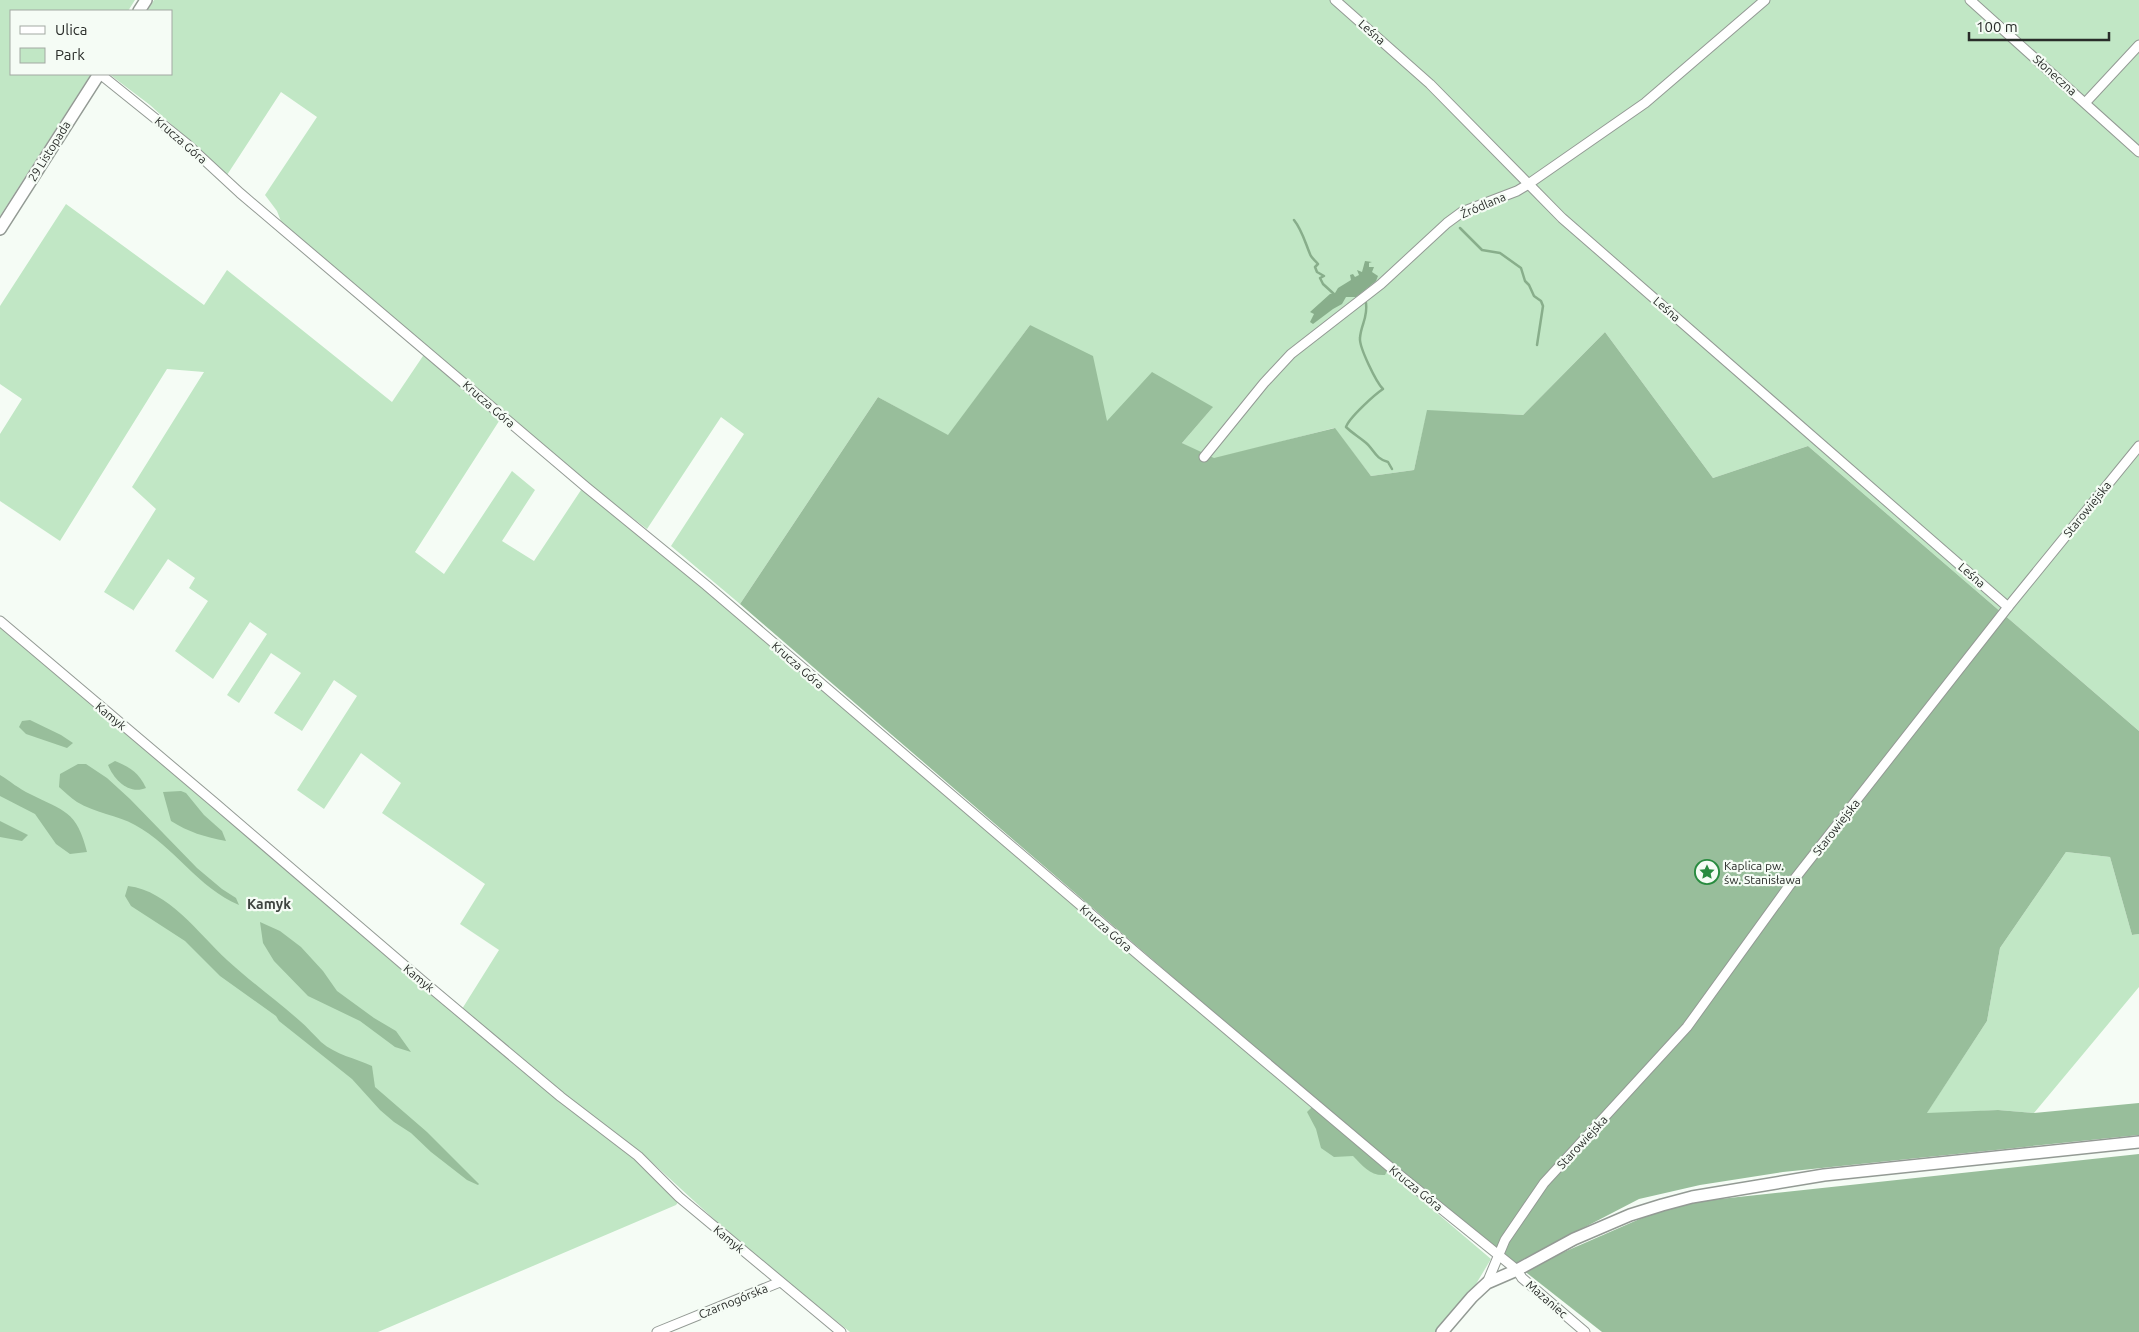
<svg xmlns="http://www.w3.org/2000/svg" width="2139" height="1332" viewBox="0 0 2139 1332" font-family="Ubuntu,sans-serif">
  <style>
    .green { fill: #c1e7c5 }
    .forest { fill: #98be9b }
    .water { fill: #88ae8b }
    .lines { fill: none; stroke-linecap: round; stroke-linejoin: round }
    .stream { stroke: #88ae8b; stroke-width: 2.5 }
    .street-casing { stroke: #939a94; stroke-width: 11 }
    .secondary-casing { stroke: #939a94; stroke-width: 14 }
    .street { stroke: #fff; stroke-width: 9 }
    .secondary { stroke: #fff; stroke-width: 11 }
    .labels { text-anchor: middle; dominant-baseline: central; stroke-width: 4.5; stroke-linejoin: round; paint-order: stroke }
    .street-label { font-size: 12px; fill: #292c29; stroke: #f5fcf5 }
    .poi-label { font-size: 12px; fill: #292c29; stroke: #f5fcf5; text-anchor: start }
    .neighbourhood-label { font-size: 14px; font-weight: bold; fill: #3e443f; stroke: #f5fcf5 }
  </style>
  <rect width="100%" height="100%" fill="#f5fcf5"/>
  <g class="green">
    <polygon points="0,0 135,0 128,11 11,11 11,74 91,74 0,216"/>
    <polygon points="154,0 2139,0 2139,731 1808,446 1713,478 1605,332 1523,415 1434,411 1426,417 1414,470 1371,476 1334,428 1221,457 1216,461 1182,443 1212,408 1107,422 1030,325 948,436 878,397 740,604 671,546 744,434 721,417 647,529 588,484 282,224 277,211 265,195 317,117 281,92 227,175 150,105 113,77 110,74 171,74 171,11 147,11"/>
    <polygon points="66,204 204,305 227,270 392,402 425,353 501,418 415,552 444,574 512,471 535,490 502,541 534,561 583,487 744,619 1145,965 1491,1259 1473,1289 1436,1332 850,1332 742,1245 644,1155 568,1098 462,1009 499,950 460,924 485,884 382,813 401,783 361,753 324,809 297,790 357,696 334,680 302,731 274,713 301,673 271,653 239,703 227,695 267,634 250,622 213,679 175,651 208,601 189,588 195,578 168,559 133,611 133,610 104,592 156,509 132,487 204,372 167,369 60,541 0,501 0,434 22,399 0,384 0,306"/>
    <polygon points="0,627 243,831 421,986 635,1158 679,1201 676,1205 378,1332 0,1332"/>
    <polygon points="2066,852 2110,857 2132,935 2139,934 2139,987 2034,1113 1998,1110 1926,1114 1987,1021 2000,948"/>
  </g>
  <g class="forest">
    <polygon points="1030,325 1093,356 1107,421 1152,372 1213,407 1182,443 1214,458 1335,428 1371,476 1414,470 1427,410 1523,415 1605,332 1713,478 1808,446 2139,731 2139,934 2132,935 2110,857 2066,852 2000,948 1987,1021 1927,1113 1998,1110 2034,1113 2139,1103 2139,1135 1783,1172 1700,1185 1639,1199 1516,1263 1479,1241 740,604 878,397 948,435"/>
    <polygon points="30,720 61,735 73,743 67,748 26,734 19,727 22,721"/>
    <path d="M115,761c15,6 24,12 31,27 -17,7 -32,-8 -38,-23z"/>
    <path d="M78,764h8l21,14 23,21 67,69 25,21 14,9 3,7c-41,-17 -65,-59 -104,-80 -18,-10 -40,-12 -58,-23 -6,-4 -12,-10 -18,-15l1,-13z"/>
    <path d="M0,775c10,6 19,14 30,19 34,17 47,17 57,58l-17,2 -14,-10 -21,-30 -35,-18z"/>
    <path d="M181,791l5,2 18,22 18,16 4,10c-21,-4 -38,-9 -55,-20l-8,-29z"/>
    <polygon points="0,821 28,835 22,841 0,837"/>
    <path d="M128,886c41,5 70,47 99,74 23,21 49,40 73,61 7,6 14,14 21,21 15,13 34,16 51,24l3,21 52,45 52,52 -1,1 -11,-5 -36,-28 -20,-19 -17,-11 -14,-12 -28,-31 -73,-58 -3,-5 -56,-40 -35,-35 -54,-35 -6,-10z"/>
    <polygon points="260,922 280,931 301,947 323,971 337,991 374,1018 396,1031 411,1052 395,1047 360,1021 308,996 274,961 263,943"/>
    <path d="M1312,1107l75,64 -2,4c-15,1 -22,-9 -32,-19l-19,1 -13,-9 -5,-19 -9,-17z"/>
    <polygon points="2139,1154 2139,1332 1602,1332 1523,1270 1674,1204"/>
  </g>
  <polygon class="water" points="1365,261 1372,262 1369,263 1369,267 1374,267 1372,272 1378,276 1376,281 1356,297 1346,297 1342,304 1333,309 1313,324 1310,322 1314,314 1310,312 1330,294 1335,293 1338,288 1351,280 1350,275 1353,274 1355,277 1359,275 1357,270 1362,272"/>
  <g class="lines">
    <g class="stream">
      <path d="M1294,220c8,10 11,22 16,34 1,4 5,6 8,10l-3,3 2,5 7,4 -4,2 3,6 11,10"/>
      <polyline points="1460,228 1482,250 1500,253 1521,268 1525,281 1529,285 1534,296 1541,301 1543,306 1537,345"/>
      <path d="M1366,303c2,15 -5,21 -6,35 -1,9 16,44 23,51 -9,6 -34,29 -37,38 6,6 12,9 19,15 9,7 10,17 23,20l4,7"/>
    </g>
    <defs>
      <g id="street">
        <polyline points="1335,0 1430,84 1562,218 2008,607"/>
        <polyline points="1970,0 2139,152"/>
        <polyline points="100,74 187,144 240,193 586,487 706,585 1147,962 1397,1173 1517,1270 1522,1278 1585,1332"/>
        <polyline points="2086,102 2139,45"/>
        <polyline points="1204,457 1264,383 1291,354 1381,284 1447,223 1462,212 1517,191 1527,185 1645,103 1765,0"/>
        <polyline points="0,621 215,803 425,983 561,1097 638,1156 679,1197 841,1332"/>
        <polyline points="1487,1283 1505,1240 1544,1183 1687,1027 1789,886 2008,607 2139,446"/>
        <polyline points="657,1332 780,1282"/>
      </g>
      <g id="secondary">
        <polyline points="139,11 146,0"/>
        <polyline points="0,229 99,74"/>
        <polyline points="1442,1332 1472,1297 1487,1283 1517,1270 1574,1239 1630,1215 1662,1205 1692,1197 1824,1175 2139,1142"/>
      </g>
    </defs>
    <use href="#street" class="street-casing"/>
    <use href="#secondary" class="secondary-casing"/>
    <use href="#street" class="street"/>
    <use href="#secondary" class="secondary"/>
  </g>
  <defs>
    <symbol id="sight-ring" viewBox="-11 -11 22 22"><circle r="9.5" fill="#f5fcf5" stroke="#288b3f" stroke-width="1.5"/><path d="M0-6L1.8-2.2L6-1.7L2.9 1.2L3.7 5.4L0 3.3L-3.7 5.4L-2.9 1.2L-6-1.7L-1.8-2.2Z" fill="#288b3f"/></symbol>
  </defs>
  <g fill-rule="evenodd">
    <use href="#sight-ring" x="1693" y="858" width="28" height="28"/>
  </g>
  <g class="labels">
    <g class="street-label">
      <text transform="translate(1372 32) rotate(42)">Leśna</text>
      <text transform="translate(2055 75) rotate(42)">Słoneczna</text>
      <text transform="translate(181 140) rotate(41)">Krucza Góra</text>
      <text transform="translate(49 151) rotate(-58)">29 Listopada</text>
      <text transform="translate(1483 205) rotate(-23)">Źródlana</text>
      <text transform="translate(1667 309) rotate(41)">Leśna</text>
      <text transform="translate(489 404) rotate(41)">Krucza Góra</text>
      <text transform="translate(2087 509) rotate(-51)">Starowiejska</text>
      <text transform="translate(1972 575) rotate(41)">Leśna</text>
      <text transform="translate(798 665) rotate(41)">Krucza Góra</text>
      <text transform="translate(111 716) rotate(40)">Kamyk</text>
      <text transform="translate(1836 827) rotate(-52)">Starowiejska</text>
      <text transform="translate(1106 928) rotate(41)">Krucza Góra</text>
      <text transform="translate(419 978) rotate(40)">Kamyk</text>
      <text transform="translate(1582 1142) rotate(-47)">Starowiejska</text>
      <text transform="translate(1416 1188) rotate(39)">Krucza Góra</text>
      <text transform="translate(729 1239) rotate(40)">Kamyk</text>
      <text transform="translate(1547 1299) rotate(41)">Mazaniec</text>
      <text transform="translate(733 1301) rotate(-22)">Czarnogórska</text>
    </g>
    <g class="poi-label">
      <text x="1724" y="865">Kaplica pw.<tspan x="1724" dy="14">św. Stanisława</tspan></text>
    </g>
    <g class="neighbourhood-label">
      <text x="269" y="904">Kamyk</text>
    </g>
  </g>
  <rect x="10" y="10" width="162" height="65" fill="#f5fcf5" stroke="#a3a9a3"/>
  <rect x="20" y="26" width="25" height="8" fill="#ffffff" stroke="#a3a9a3"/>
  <text x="55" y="35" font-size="15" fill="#292c29">Ulica</text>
  <rect x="20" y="48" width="25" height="15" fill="#c1e7c5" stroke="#a3a9a3"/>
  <text x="55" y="60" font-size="15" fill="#292c29">Park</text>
  <path d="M1969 32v8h140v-8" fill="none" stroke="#292c29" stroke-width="2.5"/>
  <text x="1976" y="32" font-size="15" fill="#292c29" stroke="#f5fcf5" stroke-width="4" paint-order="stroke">100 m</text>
</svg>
